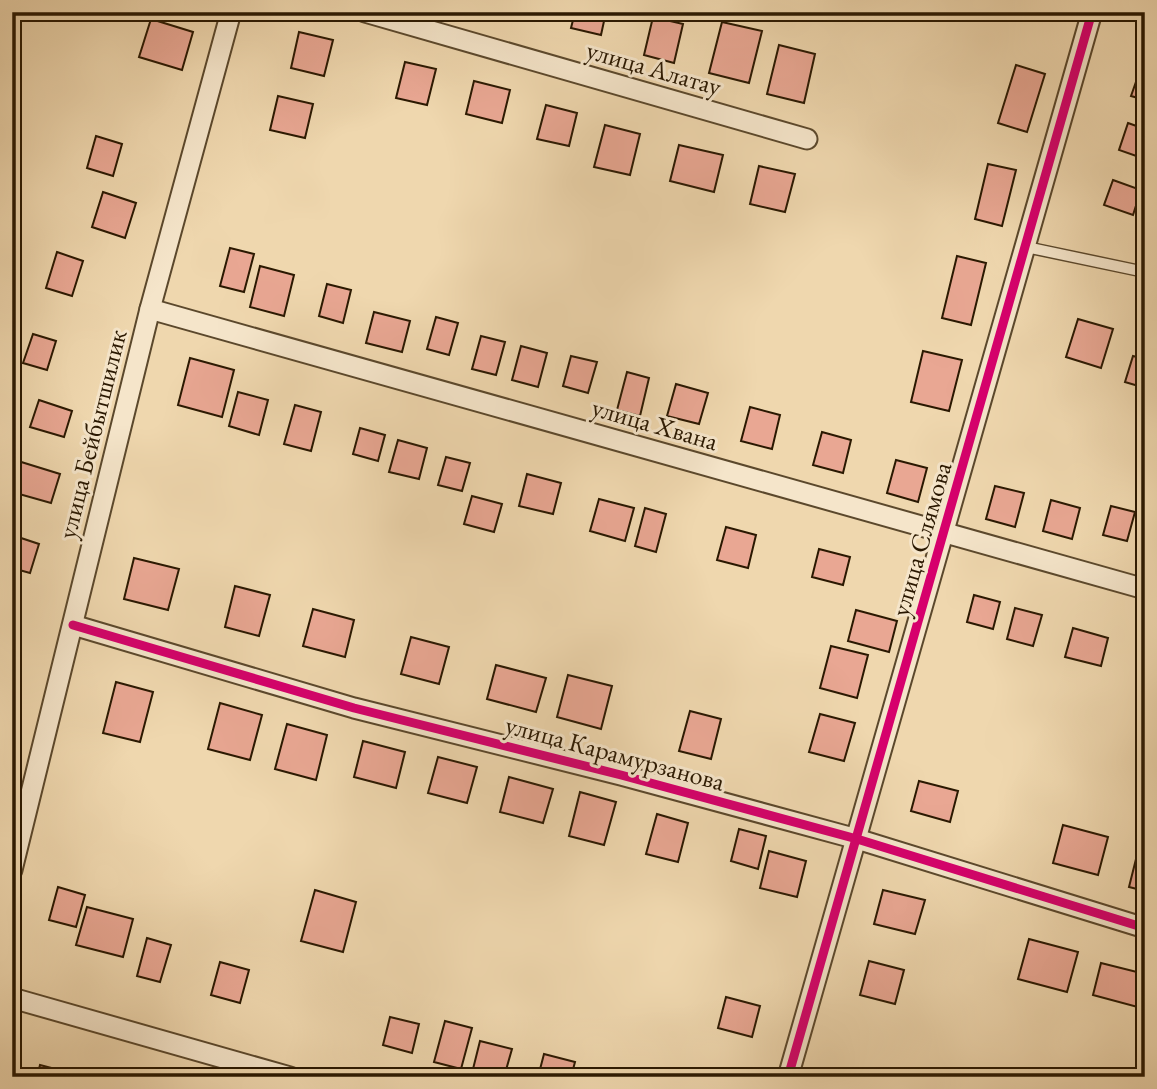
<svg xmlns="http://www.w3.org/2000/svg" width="1157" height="1089" viewBox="0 0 1157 1089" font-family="'EB Garamond',serif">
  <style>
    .building { fill: #e9a793; stroke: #2a1801; stroke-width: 2 }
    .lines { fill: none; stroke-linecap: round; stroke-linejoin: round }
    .lane-casing { stroke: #5b482c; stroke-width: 13 }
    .street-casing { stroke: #5b482c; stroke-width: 23 }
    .lane { stroke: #f5e5ca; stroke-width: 10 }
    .street { stroke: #f5e5ca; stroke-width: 19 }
    .cycleway-casing { stroke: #f5e5ca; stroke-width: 13 }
    .cycleway { stroke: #d6006c; stroke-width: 9 }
    .labels { text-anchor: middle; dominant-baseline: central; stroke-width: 6; stroke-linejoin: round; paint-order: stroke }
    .street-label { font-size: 26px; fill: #2a1801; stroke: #f5e5ca }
  </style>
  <rect width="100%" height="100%" fill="#efd7ae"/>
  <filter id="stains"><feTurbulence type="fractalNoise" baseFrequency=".00286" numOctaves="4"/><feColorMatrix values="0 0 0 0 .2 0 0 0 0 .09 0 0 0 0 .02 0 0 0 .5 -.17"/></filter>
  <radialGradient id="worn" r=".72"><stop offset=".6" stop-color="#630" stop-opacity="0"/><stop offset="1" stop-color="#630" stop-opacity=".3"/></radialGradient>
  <g class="building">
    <polygon points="575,12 606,12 601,35 571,28"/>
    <polygon points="653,17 683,24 674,63 644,55"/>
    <polygon points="151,19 193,32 182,70 139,57"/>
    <polygon points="722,22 762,31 749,83 709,73"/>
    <polygon points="299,32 333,40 324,76 291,68"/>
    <polygon points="779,45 815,54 804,103 767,94"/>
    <polygon points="405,62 436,69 427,105 396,98"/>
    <polygon points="1143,62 1145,63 1145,100 1131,96"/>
    <polygon points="1016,65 1045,74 1027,132 998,123"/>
    <polygon points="474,81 510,90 502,123 466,114"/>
    <polygon points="278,96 313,104 305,138 270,130"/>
    <polygon points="546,105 577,113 569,146 537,139"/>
    <polygon points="1128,123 1145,129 1145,159 1119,150"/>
    <polygon points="605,125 640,134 630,175 594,167"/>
    <polygon points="96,136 122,144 113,176 87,168"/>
    <polygon points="679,145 723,155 714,192 670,181"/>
    <polygon points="988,164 1016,170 1002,226 975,219"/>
    <polygon points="759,166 795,174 785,212 750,204"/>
    <polygon points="1113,180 1141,190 1133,215 1104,205"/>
    <polygon points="103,192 136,203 125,238 92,227"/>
    <polygon points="230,248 254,254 244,292 220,286"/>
    <polygon points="57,252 83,261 72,296 46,288"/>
    <polygon points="957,256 986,263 971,325 942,318"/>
    <polygon points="260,266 294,275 284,316 250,307"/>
    <polygon points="327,284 351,290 343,323 319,316"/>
    <polygon points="374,312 410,321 402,352 366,343"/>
    <polygon points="436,317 458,323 449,355 427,349"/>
    <polygon points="1078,319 1113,329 1101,368 1066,357"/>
    <polygon points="33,334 56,341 47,370 23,363"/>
    <polygon points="481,336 505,342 496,375 472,369"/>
    <polygon points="521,346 547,353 538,387 512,380"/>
    <polygon points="923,351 962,360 949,411 911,402"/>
    <polygon points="571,356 597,362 588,393 563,386"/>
    <polygon points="1133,356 1145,359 1145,388 1125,382"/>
    <polygon points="190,358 234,370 222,417 178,405"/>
    <polygon points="627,372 649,378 640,416 617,410"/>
    <polygon points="676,384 708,393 699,424 667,416"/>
    <polygon points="238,392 268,400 259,435 229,426"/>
    <polygon points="39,400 72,411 64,437 30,427"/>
    <polygon points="295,405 321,412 311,451 284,444"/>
    <polygon points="750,407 780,415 772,449 741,441"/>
    <polygon points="360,428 385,435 378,461 353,454"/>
    <polygon points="822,432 851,440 843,473 813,465"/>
    <polygon points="398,440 427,448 419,479 389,472"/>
    <polygon points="446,457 470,463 462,491 438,485"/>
    <polygon points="896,460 927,468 918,502 887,493"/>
    <polygon points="18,461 60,474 51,503 12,492 12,481"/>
    <polygon points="527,474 561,483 553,514 519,506"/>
    <polygon points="995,486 1024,493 1015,527 986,519"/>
    <polygon points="472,496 502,504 494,532 464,524"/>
    <polygon points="599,499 634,508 625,541 590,531"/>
    <polygon points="1051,500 1080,508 1072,539 1043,531"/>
    <polygon points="1111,506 1135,512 1127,541 1103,535"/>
    <polygon points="645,508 666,514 656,552 635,546"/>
    <polygon points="726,527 756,535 748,568 717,560"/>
    <polygon points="1145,527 1145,561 1137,559"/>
    <polygon points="12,535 39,544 30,573 12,568"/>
    <polygon points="819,549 850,557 843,585 812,577"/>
    <polygon points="134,558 179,569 168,610 124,599"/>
    <polygon points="235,586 270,595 259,636 225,627"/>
    <polygon points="974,595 1000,602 993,629 967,622"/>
    <polygon points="1015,608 1042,615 1033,646 1007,639"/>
    <polygon points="313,609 354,620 345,657 303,646"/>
    <polygon points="856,610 897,621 889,652 848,641"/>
    <polygon points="1073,628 1108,638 1101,666 1065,657"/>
    <polygon points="411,637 449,647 439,684 401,674"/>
    <polygon points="831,646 868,655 857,698 820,688"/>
    <polygon points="496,665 546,678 536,712 487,699"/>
    <polygon points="568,675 612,686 601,729 557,717"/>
    <polygon points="116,682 153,692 140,742 103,733"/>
    <polygon points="220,703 262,715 250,760 208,749"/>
    <polygon points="690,711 721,719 711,759 679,751"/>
    <polygon points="820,714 855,723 844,761 809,752"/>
    <polygon points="287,724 327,735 316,780 275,769"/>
    <polygon points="363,741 405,752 396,788 354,777"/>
    <polygon points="438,757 477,767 467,803 428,793"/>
    <polygon points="509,777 553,789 543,823 500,812"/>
    <polygon points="919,781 958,791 950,822 911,811"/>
    <polygon points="580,792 616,802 604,845 569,836"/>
    <polygon points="657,814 688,823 678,862 646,854"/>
    <polygon points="1063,825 1108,837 1098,875 1053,863"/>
    <polygon points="739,829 766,836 758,869 731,861"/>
    <polygon points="1139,847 1145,849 1145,891 1129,887"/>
    <polygon points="769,851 806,861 797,897 760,888"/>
    <polygon points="58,887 85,895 76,927 49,920"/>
    <polygon points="315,890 356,902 343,952 301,941"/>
    <polygon points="883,890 925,900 915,934 874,924"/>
    <polygon points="87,907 133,919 123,957 76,945"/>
    <polygon points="147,938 171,945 160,982 137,976"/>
    <polygon points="1029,939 1078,952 1067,992 1018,979"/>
    <polygon points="869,961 904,970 895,1004 860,995"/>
    <polygon points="220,962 249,970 240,1003 211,995"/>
    <polygon points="1101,963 1145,974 1145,1009 1093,995"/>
    <polygon points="726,997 760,1006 752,1037 718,1028"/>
    <polygon points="390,1017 419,1024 412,1053 383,1045"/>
    <polygon points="445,1021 472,1028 461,1069 434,1062"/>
    <polygon points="480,1041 512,1049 504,1077 484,1077 472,1073"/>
    <polygon points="544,1054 575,1062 571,1077 538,1077"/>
    <polygon points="40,1065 63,1071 62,1077 37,1077"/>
  </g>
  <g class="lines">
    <defs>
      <polyline id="lane" points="1026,247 1145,272"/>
      <g id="street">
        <polyline points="365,12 807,139"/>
        <polyline points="150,309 1145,589"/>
        <polyline points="73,625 354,708 621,775 857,839 1145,928"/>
        <polyline points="12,870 150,309 231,12"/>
        <polyline points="12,998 290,1077"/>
        <polyline points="788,1077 1092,12"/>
      </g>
    </defs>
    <use href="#lane" class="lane-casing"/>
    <use href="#street" class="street-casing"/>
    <use href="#lane" class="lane"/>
    <use href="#street" class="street"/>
    <defs>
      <g id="cycleway">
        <polyline points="73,625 354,708 621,775 857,839 1145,928"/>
        <polyline points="788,1077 1092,12"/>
      </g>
    </defs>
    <use href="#cycleway" class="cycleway-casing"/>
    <use href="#cycleway" class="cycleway"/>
  </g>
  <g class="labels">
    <g class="street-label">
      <text transform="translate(654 68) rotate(16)">улица Алатау</text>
      <text transform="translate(655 424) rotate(16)">улица Хвана</text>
      <text transform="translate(92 434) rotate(-76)">улица Бейбытшилик</text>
      <text transform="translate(921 539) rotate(-74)">улица Слямова</text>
      <text transform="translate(615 753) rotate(15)">улица Карамурзанова</text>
    </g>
  </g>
  <rect width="1157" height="1089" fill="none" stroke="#efd7ae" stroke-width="42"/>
  <rect x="14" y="14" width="1129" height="1061" fill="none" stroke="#2a1801" stroke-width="3.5"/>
  <rect x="21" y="21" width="1115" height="1047" fill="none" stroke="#2a1801" stroke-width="2"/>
  <rect width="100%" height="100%" filter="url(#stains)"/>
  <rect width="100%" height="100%" fill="url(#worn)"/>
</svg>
